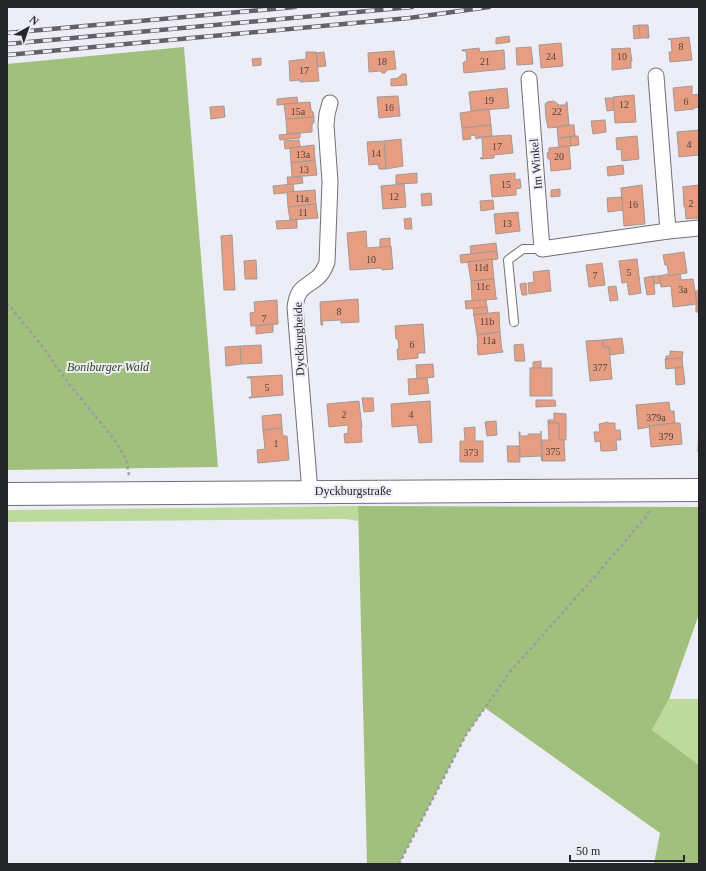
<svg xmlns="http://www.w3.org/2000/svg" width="706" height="871" viewBox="0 0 706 871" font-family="Georgia,serif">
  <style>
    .green { fill: #bdda9c }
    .forest { fill: #a1bf7d }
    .building { fill: #e69d81; stroke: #a39995 }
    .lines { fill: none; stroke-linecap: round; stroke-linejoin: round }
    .lane-casing { stroke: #707078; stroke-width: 10 }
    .street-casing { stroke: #707078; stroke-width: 17 }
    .secondary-casing { stroke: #707078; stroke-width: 24 }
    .path { stroke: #9b9ba2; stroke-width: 2.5; stroke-dasharray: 3 3; stroke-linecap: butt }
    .lane { stroke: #fff; stroke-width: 8 }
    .street { stroke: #fff; stroke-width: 15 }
    .secondary { stroke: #fff; stroke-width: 22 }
    .rail-casing { stroke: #616166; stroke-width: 4.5 }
    .rail { stroke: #ededf7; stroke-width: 3; stroke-dasharray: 9; stroke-linecap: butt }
    .labels { text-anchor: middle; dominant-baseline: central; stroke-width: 4; stroke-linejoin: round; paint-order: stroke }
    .number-label { font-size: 10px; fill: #55443f }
    .street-label { font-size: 12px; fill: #252629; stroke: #ededf7 }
    .park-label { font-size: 12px; font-style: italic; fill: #314415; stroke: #ededf7 }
  </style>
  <rect width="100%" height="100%" fill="#ededf7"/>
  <g class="green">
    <polygon points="358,506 358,521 345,519 7,522 7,510"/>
    <polygon points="669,699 699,699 699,765 652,730"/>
  </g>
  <g class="forest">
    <polygon points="184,47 218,467 7,470 7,64"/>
    <polygon points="358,506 699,507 699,614 669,699 652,730 699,765 699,864 654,864 660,833 485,708 466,735 399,864 367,864"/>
  </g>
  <g class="building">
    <polygon points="639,25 640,38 634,39 633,26"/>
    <polygon points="639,25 648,25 649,38 640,38"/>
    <polygon points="509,36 510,42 496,44 496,38"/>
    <polygon points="689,37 692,60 670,62 669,52 672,52 671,40 668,39"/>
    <polygon points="561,43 563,66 541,68 539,45"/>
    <polygon points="531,47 533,64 517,65 516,48"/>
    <polygon points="479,48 480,52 504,50 505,69 464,73 463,63 467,60 466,51 462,51 462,50"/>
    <polygon points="630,48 632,61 631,61 631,68 612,70 612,50 611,49"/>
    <polygon points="394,51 396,69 387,70 385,73 382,73 380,71 369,72 368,53"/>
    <polygon points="306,52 316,52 319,81 300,82 300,80 290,81 289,61 306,59"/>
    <polygon points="324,52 326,66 318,67 316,53"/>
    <polygon points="261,58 261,65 253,66 252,59"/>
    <polygon points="402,74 406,74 407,85 391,86 391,79 398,78"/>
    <polygon points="692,86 692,95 699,94 699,107 694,108 694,109 675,111 673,88"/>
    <polygon points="507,88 509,108 471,111 469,92"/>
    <polygon points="634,95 636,122 615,123 613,97"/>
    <polygon points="398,96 400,116 379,118 377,97"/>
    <polygon points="297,97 298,103 277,105 277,99"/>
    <polygon points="605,98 613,98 614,110 607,111"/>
    <polygon points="554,101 559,105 566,105 566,102 567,102 569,126 548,128 546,118 545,104 547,102"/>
    <polygon points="310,102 311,110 313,112 314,117 286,119 284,104"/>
    <polygon points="224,106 225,117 211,119 210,107"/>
    <polygon points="489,109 491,125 462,128 460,113"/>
    <polygon points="314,117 314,122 312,125 312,132 287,134 286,119"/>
    <polygon points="605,120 606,132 593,134 591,121"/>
    <polygon points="491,125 492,136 479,137 479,138 476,139 475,135 470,136 471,139 463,140 462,128"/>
    <polygon points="569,125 574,125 575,136 558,138 557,127"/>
    <polygon points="699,130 699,155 679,157 677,132"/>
    <polygon points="300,133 300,138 280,140 279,135"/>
    <polygon points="511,135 513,153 494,155 494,158 481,159 480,158 483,157 482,138 479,138 479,137"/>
    <polygon points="575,136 578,136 579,145 571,146 570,137"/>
    <polygon points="637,136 639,159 622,161 621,149 617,150 616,138"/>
    <polygon points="570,137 571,146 559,147 558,138"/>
    <polygon points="401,139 403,166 386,169 384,141"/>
    <polygon points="299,140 300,147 285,149 284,141"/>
    <polygon points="384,141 386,169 379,169 378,164 369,165 367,142"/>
    <polygon points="314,145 315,160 291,163 290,148"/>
    <polygon points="569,146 571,169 551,171 550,159 548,159 547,153 549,152 549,148"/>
    <polygon points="315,160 317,175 292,177 291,163"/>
    <polygon points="623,165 624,174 608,176 607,167"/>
    <polygon points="417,173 417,183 396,184 396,175"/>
    <polygon points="515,173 515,180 520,179 521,188 516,189 516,195 492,197 490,175"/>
    <polygon points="287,177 302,177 303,183 288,185"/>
    <polygon points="293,184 294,192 274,194 273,186"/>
    <polygon points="404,184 406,207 383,209 381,186"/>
    <polygon points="642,185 645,224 624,226 621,188"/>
    <polygon points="699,185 699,218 686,219 685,207 684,207 683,187 682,187"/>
    <polygon points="560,189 560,196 551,197 551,190"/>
    <polygon points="315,190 316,204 288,207 287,192"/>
    <polygon points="431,193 432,205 422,206 421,194"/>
    <polygon points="622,197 623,210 608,212 607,198"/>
    <polygon points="493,200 494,209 481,211 480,201"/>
    <polygon points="316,204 318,218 290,220 288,207"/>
    <polygon points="518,212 520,231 496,234 494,214"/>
    <polygon points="411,218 412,229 405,229 404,219"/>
    <polygon points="297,220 297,228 277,229 276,221"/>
    <polygon points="366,231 367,248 391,246 393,269 382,270 381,268 350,270 347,233"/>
    <polygon points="232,235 235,290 224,290 221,236"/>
    <polygon points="390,238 390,246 380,247 380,239"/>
    <polygon points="496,243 497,251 471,254 470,246"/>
    <polygon points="497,251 498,259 492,260 492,259 461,263 460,255"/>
    <polygon points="684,252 687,273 669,276 667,265 665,265 663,255"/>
    <polygon points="492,259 494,279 471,281 468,263 467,262"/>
    <polygon points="637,259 641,293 629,295 627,282 622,283 619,261"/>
    <polygon points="256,260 257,279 245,279 244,261"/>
    <polygon points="602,263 605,285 589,287 586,265"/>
    <polygon points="549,270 551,291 529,294 528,283 534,282 533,272"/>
    <polygon points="668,274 669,276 680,274 681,280 693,279 697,304 673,307 671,286 661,287 659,276"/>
    <polygon points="653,276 659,276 660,283 654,284"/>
    <polygon points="653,276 655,294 647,295 644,278"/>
    <polygon points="494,279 496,298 497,298 497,299 472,301 472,300 471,281"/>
    <polygon points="526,283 527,295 522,295 520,284"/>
    <polygon points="616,286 618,300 610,301 608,287"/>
    <polygon points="695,291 699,291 699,312 696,312 696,305 697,304"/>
    <polygon points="358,299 359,322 341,323 341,320 322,321 323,325 321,325 320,302"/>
    <polygon points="277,300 278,324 251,326 250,313 255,312 254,302"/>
    <polygon points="486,300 487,307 466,309 465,301"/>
    <polygon points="487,307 488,313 474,315 473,308"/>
    <polygon points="499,312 500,332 477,335 474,316 473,315"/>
    <polygon points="273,324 273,332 256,334 256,326"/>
    <polygon points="423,324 425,353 418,353 418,358 398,360 397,349 399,349 398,339 396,339 395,326"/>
    <polygon points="500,332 502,351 503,351 503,352 478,355 478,354 477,344 478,344 477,335"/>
    <polygon points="622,338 624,353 610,355 609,347 603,347 603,340"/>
    <polygon points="603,340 603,347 609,347 612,379 590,381 586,341"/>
    <polygon points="523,344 525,361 515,361 514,345"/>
    <polygon points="261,345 262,363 241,364 240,346"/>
    <polygon points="240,346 241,364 226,366 225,347"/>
    <polygon points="670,351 683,352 682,358 666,359 666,356 670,356"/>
    <polygon points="682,358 683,367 666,369 665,359"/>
    <polygon points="541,361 541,368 533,368 533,362"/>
    <polygon points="433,364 434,377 417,379 416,365"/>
    <polygon points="683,367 685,384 676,385 675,368"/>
    <rect x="530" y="368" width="22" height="28"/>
    <polygon points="282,375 283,395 249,398 249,397 252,397 251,378 247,378 247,377"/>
    <polygon points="427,378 429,393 409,395 408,379"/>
    <polygon points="362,398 373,398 374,411 364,412"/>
    <polygon points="536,400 555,400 556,406 536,407"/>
    <polygon points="359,401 362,428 361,428 362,442 345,443 344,434 348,433 348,425 329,427 327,404"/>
    <polygon points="430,401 432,442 419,443 417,425 392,427 391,404"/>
    <polygon points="669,402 670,411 674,411 675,423 649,426 649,427 638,429 636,405"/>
    <polygon points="554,413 566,414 566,440 559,440 559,423 548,423 548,420 554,420"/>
    <polygon points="281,414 282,428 263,430 262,416"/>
    <polygon points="496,421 497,435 487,436 485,422"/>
    <polygon points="608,422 608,423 615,423 615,430 620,430 621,440 616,440 617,450 608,451 601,451 600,441 595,442 594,432 600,432 599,424"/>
    <polygon points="548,423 559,423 559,440 564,440 565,461 542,461 542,440 549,440"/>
    <polygon points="675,423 680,423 682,444 651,447 649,426"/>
    <polygon points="699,423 699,452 698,452"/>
    <polygon points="475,427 475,441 483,441 483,462 460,462 460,441 465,441 464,428"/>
    <polygon points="282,428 283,436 287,436 289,460 258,463 257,450 265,449 263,430"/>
    <polygon points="541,431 542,461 541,456 520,457 519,432 520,432 520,436 528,436 528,434 541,434"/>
    <polygon points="507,446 519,446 520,462 508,462"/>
  </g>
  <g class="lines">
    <defs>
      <polyline id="lane" points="514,322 508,260 523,249 542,249"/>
      <g id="street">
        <polyline points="656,76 668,231"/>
        <polyline points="529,79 542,249 668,231 699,228"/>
        <path d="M310,492l-15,-185c3,-20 8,-18 22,-29 5,-4 8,-10 10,-16l3,-80 -4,-57 1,-11 3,-11"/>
      </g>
      <polyline id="secondary" points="7,494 699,490"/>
    </defs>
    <use href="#lane" class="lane-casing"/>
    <use href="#street" class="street-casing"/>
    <use href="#secondary" class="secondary-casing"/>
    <g class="path">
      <polyline points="7,303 39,342 69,384 114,439 126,459 129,475"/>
      <polyline points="399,864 466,735 509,673 598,573 645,518 650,509"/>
    </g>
    <use href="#lane" class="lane"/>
    <use href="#street" class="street"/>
    <use href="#secondary" class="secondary"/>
    <defs>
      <g id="rail">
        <polyline points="7,33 295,7"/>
        <polyline points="7,44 412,7"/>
        <polyline points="7,55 409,18 489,7"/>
      </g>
    </defs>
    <use href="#rail" class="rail-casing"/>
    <use href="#rail" class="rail"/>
  </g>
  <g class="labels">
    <g class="number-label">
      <text x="681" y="46">8</text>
      <text x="551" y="56">24</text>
      <text x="622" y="56">10</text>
      <text x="382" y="61">18</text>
      <text x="485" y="61">21</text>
      <text x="304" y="70">17</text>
      <text x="489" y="100">19</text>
      <text x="686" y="101">6</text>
      <text x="624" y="104">12</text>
      <text x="389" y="107">16</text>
      <text x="298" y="111">15a</text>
      <text x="557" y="111">22</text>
      <text x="689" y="144">4</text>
      <text x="497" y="146">17</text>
      <text x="376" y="153">14</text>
      <text x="303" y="154">13a</text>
      <text x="559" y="156">20</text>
      <text x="304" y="169">13</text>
      <text x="506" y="184">15</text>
      <text x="394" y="196">12</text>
      <text x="302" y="198">11a</text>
      <text x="691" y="203">2</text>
      <text x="633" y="204">16</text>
      <text x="303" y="212">11</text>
      <text x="507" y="223">13</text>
      <text x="371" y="259">10</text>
      <text x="481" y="267">11d</text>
      <text x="629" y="272">5</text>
      <text x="595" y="275">7</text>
      <text x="483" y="286">11c</text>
      <text x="683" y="289">3a</text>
      <text x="339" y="311">8</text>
      <text x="264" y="318">7</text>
      <text x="487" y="321">11b</text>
      <text x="489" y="340">11a</text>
      <text x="412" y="344">6</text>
      <text x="600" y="367">377</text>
      <text x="267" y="387">5</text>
      <text x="344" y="414">2</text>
      <text x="411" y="414">4</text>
      <text x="656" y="417">379a</text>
      <text x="666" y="436">379</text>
      <text x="276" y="443">1</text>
      <text x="553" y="451">375</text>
      <text x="471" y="452">373</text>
    </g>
    <g class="street-label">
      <text transform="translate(536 164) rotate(-95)">Im Winkel</text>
      <text transform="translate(299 339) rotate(-92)">Dyckburgheide</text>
      <text x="353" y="491">Dyckburgstraße</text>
    </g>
    <g class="park-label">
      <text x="108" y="367">Boniburger Wald</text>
    </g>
  </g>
  <rect width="706" height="871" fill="none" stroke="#252629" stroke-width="16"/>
  <g transform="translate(28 28) rotate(40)" stroke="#ededf7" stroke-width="3" paint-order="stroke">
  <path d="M0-3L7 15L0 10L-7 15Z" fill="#252629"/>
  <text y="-6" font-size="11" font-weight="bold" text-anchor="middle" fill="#252629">N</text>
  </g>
  <path d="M570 855v6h114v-6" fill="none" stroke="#252629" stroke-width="2"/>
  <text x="576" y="855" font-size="12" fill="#252629" stroke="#ededf7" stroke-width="3" paint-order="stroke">50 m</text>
</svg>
